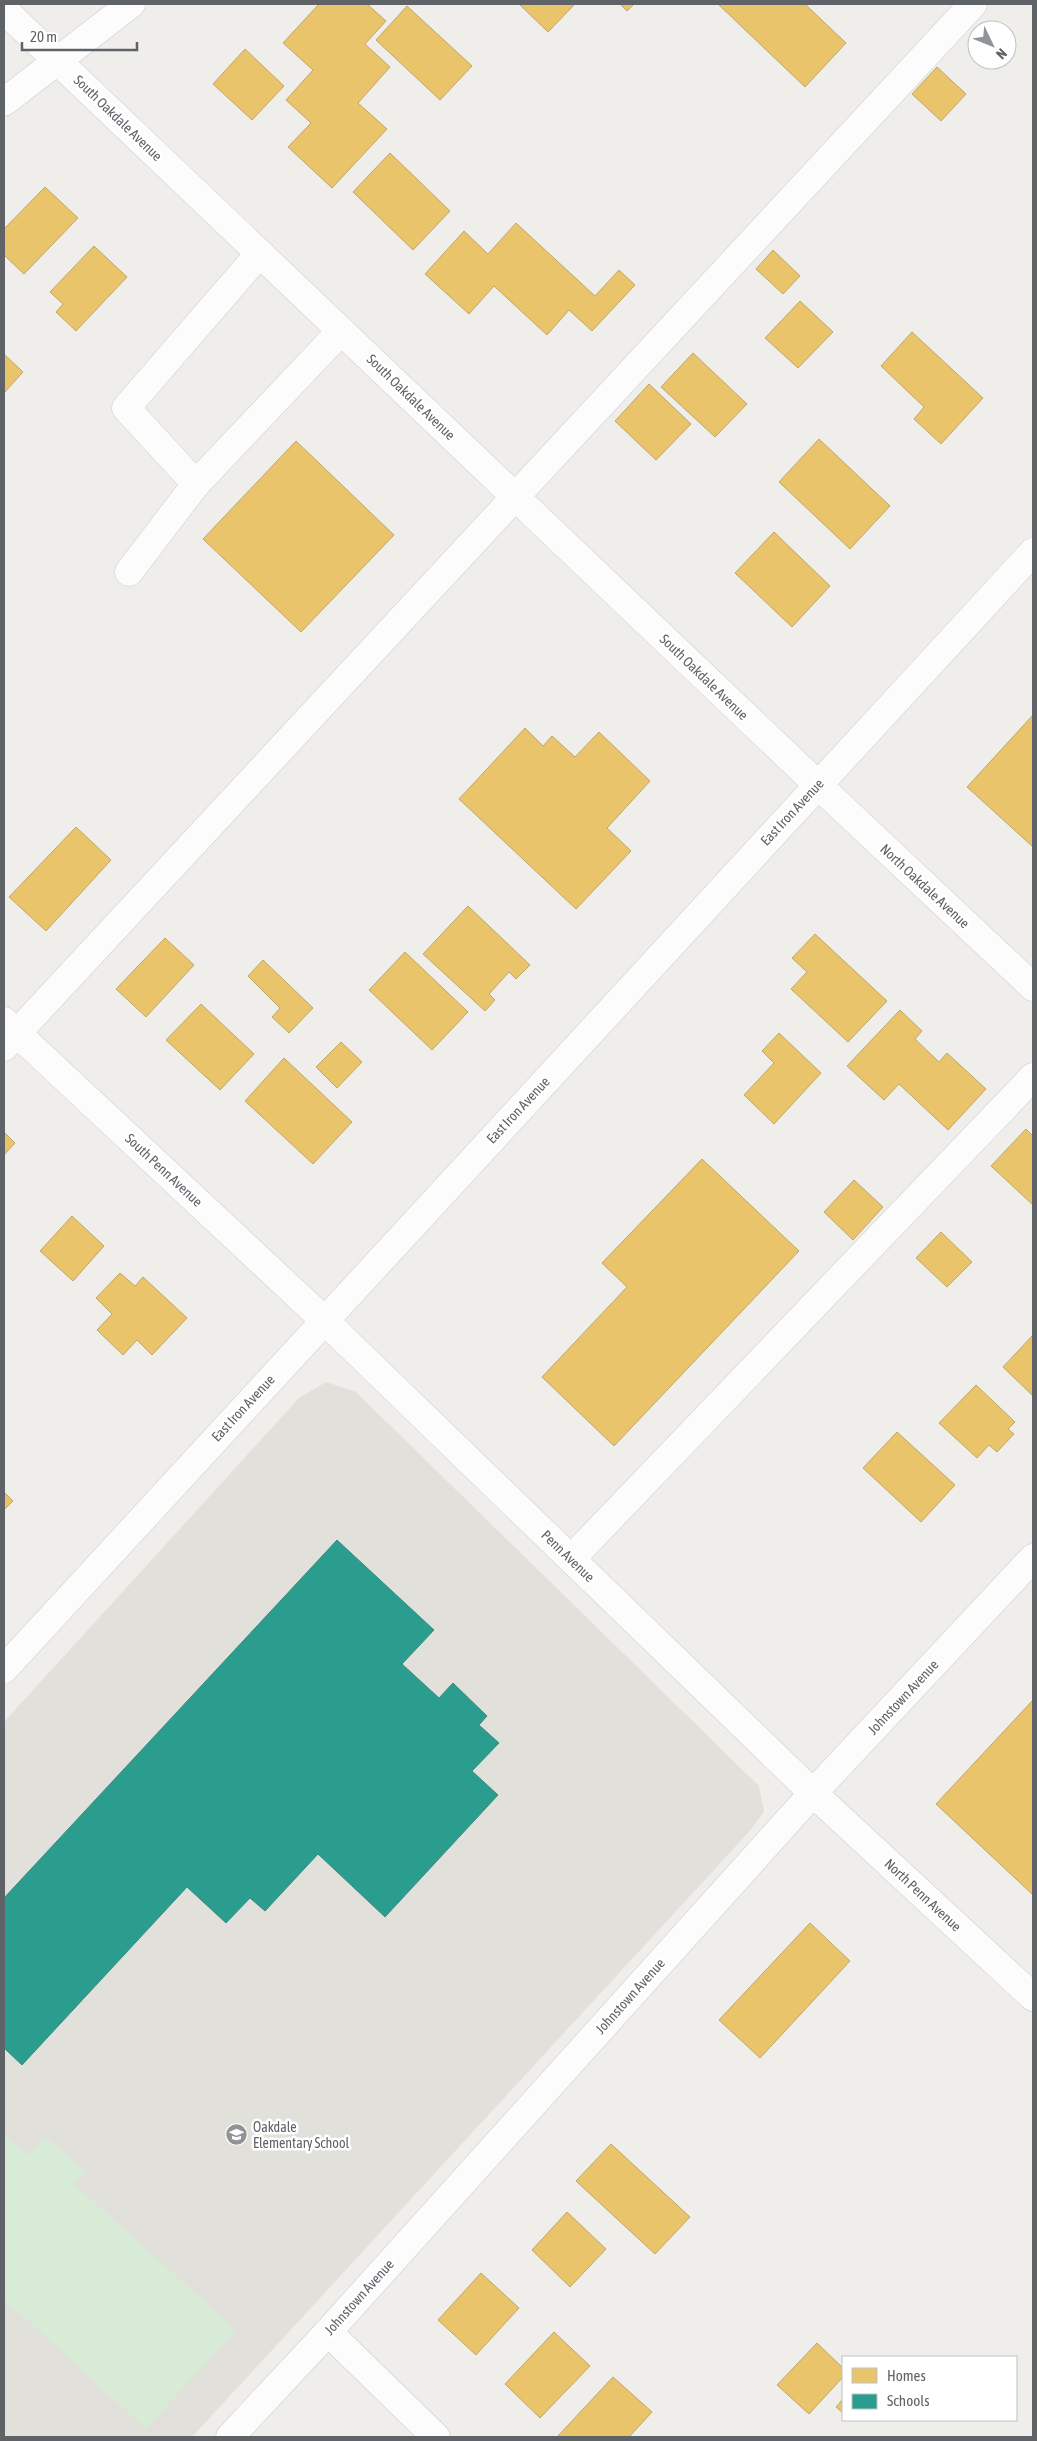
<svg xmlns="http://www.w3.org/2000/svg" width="1037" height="2441" viewBox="0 0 1037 2441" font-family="'Asap Condensed',sans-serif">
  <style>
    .education { fill: #e2e0da }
    .green { fill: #d8ebd6 }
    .homes { fill: #e9c46a; stroke: #c0a769 }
    .schools { fill: #2a9d8f; stroke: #3a8c83 }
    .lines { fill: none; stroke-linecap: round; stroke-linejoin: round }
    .minor-casing { stroke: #cbcccc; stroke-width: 29 }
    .minor { stroke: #fdfcfc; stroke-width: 28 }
    .labels { text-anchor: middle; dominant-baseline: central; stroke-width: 5; stroke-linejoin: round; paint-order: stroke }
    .street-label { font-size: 14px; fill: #5f6368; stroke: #fff }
    .poi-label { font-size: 14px; fill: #5f6368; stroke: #fff; text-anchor: start }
  </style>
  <rect width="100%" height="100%" fill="#efeeea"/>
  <polygon class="education" points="326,1382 356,1392 759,1786 764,1812 748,1833 192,2437 4,2437 4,1722 299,1398"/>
  <polygon class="green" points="4,2135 27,2155 45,2136 85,2172 74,2184 236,2330 146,2429 4,2299"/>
  <g class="homes">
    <polygon points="319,4 367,4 386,21 365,44 390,67 358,103 387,129 332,188 288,147 311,123 286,100 313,70 283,43"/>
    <polygon points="519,4 575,4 548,32"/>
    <polygon points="620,4 634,4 627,11"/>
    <polygon points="718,4 805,4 846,43 805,87"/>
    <polygon points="407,6 472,66 440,100 376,40"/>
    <polygon points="245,49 284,86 252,120 213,84"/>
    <polygon points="937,67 966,94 941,121 912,94"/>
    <polygon points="390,153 450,211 413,250 353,192"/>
    <polygon points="45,187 78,218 24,274 4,255 4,229"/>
    <polygon points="516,223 595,296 619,270 635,285 592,331 569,310 547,335 494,286 469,314 425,274 464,231 488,254"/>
    <polygon points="94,246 127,277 76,331 56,312 63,304 50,292"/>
    <polygon points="773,250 800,276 783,294 756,269"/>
    <polygon points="800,301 833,332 798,368 765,338"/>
    <polygon points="912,332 983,398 941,444 914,419 924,407 881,366"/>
    <polygon points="693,353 747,404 715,437 661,387"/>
    <polygon points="4,354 23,372 4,393"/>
    <polygon points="649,384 691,424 656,460 615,421"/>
    <polygon points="819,439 890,506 850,549 779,482"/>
    <polygon points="296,441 394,535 301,632 203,539"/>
    <polygon points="774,532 830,586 792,627 735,573"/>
    <polygon points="1033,715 1033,847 967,787"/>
    <polygon points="525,728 543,746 552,736 575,757 599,732 650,781 607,828 631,851 576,909 459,799"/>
    <polygon points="76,827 111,860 46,931 9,897"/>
    <polygon points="468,906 530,965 516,979 509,972 489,994 495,1000 485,1011 423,954"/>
    <polygon points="815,934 887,1001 848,1042 791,989 807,972 792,958"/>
    <polygon points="165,938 194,965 146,1017 116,989"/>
    <polygon points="405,952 468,1012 432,1050 369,990"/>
    <polygon points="263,960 313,1008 289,1033 272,1017 280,1008 248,976"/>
    <polygon points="201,1004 254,1054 220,1090 166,1040"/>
    <polygon points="900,1010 922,1031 915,1039 939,1062 947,1053 986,1089 948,1130 899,1084 884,1100 847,1066"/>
    <polygon points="779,1033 821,1073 774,1124 744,1095 774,1063 762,1051"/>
    <polygon points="341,1042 362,1062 337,1088 316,1067"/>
    <polygon points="284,1058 352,1122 313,1164 245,1101"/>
    <polygon points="1026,1129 1033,1136 1033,1205 991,1166"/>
    <polygon points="4,1132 15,1143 4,1155"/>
    <polygon points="702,1159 799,1251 614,1446 542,1377 627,1287 602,1263"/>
    <polygon points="854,1180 883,1207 853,1240 824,1212"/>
    <polygon points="72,1216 104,1246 73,1281 40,1251"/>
    <polygon points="941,1232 972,1262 947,1287 916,1258"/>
    <polygon points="120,1273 135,1286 143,1277 187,1318 152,1355 137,1340 123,1355 97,1330 112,1314 96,1298"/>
    <polygon points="1033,1335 1033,1396 1003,1367"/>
    <polygon points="976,1385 1015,1422 1008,1429 1014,1434 997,1452 989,1445 977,1458 939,1423"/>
    <polygon points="897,1432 955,1485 921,1522 863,1468"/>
    <polygon points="4,1492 13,1501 4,1510"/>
    <polygon points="1033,1700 1033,1895 936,1804"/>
    <polygon points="810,1923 850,1961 760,2058 719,2020"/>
    <polygon points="611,2144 690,2217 655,2254 576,2181"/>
    <polygon points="567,2212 606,2249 570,2287 532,2250"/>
    <polygon points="481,2273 519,2308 476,2355 438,2320"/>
    <polygon points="554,2332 590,2366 540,2418 505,2384"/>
    <polygon points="817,2343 843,2368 843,2377 809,2414 777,2385"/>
    <polygon points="613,2377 652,2412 629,2437 557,2437"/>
    <polygon points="843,2399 843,2413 836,2407"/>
  </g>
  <polygon class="schools" points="337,1540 434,1630 402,1664 439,1698 453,1683 487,1716 479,1725 499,1743 472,1771 498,1795 385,1917 318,1854 265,1911 250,1898 226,1923 187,1887 22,2065 4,2048 4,1898"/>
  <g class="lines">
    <defs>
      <g id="minor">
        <polyline points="4,10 818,785 1033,987"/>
        <polyline points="4,102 131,4"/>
        <polyline points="196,484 126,408 260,253"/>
        <polyline points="129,572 196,484 341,331"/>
        <polyline points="4,1021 324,1320 813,1793 1033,1997"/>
        <polyline points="4,1047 973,4"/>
        <polyline points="571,1559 1033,1077"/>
        <polyline points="4,1669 1033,552"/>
        <polyline points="328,2332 436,2437"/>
        <polyline points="230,2437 328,2332 813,1793 1033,1558"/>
      </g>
    </defs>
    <use href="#minor" class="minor-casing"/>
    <use href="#minor" class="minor"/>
  </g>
  <defs>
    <symbol id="school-disc" viewBox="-11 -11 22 22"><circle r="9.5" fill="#919496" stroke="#fff"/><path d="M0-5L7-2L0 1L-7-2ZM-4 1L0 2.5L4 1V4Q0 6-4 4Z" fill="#fff"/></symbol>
  </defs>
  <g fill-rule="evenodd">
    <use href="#school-disc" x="224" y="2122" width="25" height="25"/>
  </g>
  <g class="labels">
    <g class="street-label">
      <text transform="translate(118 118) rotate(44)">South Oakdale Avenue</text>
      <text transform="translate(411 397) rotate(44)">South Oakdale Avenue</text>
      <text transform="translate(704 677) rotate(44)">South Oakdale Avenue</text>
      <text transform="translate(792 812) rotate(-47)">East Iron Avenue</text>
      <text transform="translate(925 886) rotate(43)">North Oakdale Avenue</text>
      <text transform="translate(518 1110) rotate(-47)">East Iron Avenue</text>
      <text transform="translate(164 1170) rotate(43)">South Penn Avenue</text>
      <text transform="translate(243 1408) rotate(-47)">East Iron Avenue</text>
      <text transform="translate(568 1556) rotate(44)">Penn Avenue</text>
      <text transform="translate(903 1697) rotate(-47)">Johnstown Avenue</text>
      <text transform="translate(923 1895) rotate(43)">North Penn Avenue</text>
      <text transform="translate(630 1996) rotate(-48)">Johnstown Avenue</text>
      <text transform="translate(359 2297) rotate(-48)">Johnstown Avenue</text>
    </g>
    <g class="poi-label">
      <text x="253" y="2127">Oakdale<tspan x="253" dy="16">Elementary School</tspan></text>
    </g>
  </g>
  <rect width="1037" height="2441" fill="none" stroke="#5f6368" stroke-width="10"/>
  <rect x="842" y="2356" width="175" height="65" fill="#ffffff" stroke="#bfc1c3"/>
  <rect x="852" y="2368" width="25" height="15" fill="#e9c46a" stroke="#bfc1c3"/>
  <text x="887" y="2381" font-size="15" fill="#5f6368">Homes</text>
  <rect x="852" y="2394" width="25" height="15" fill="#2a9d8f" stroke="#bfc1c3"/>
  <text x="887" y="2406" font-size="15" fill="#5f6368">Schools</text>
  <g transform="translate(992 45) rotate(133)"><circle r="24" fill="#ffffff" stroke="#bfc1c3"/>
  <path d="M0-4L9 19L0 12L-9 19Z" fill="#919496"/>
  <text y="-8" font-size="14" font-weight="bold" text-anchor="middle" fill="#5f6368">N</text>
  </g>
  <path d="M22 42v8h115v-8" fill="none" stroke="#5f6368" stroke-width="2.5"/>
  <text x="30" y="42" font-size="15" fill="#5f6368" stroke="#ffffff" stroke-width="4" paint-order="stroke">20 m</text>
</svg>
